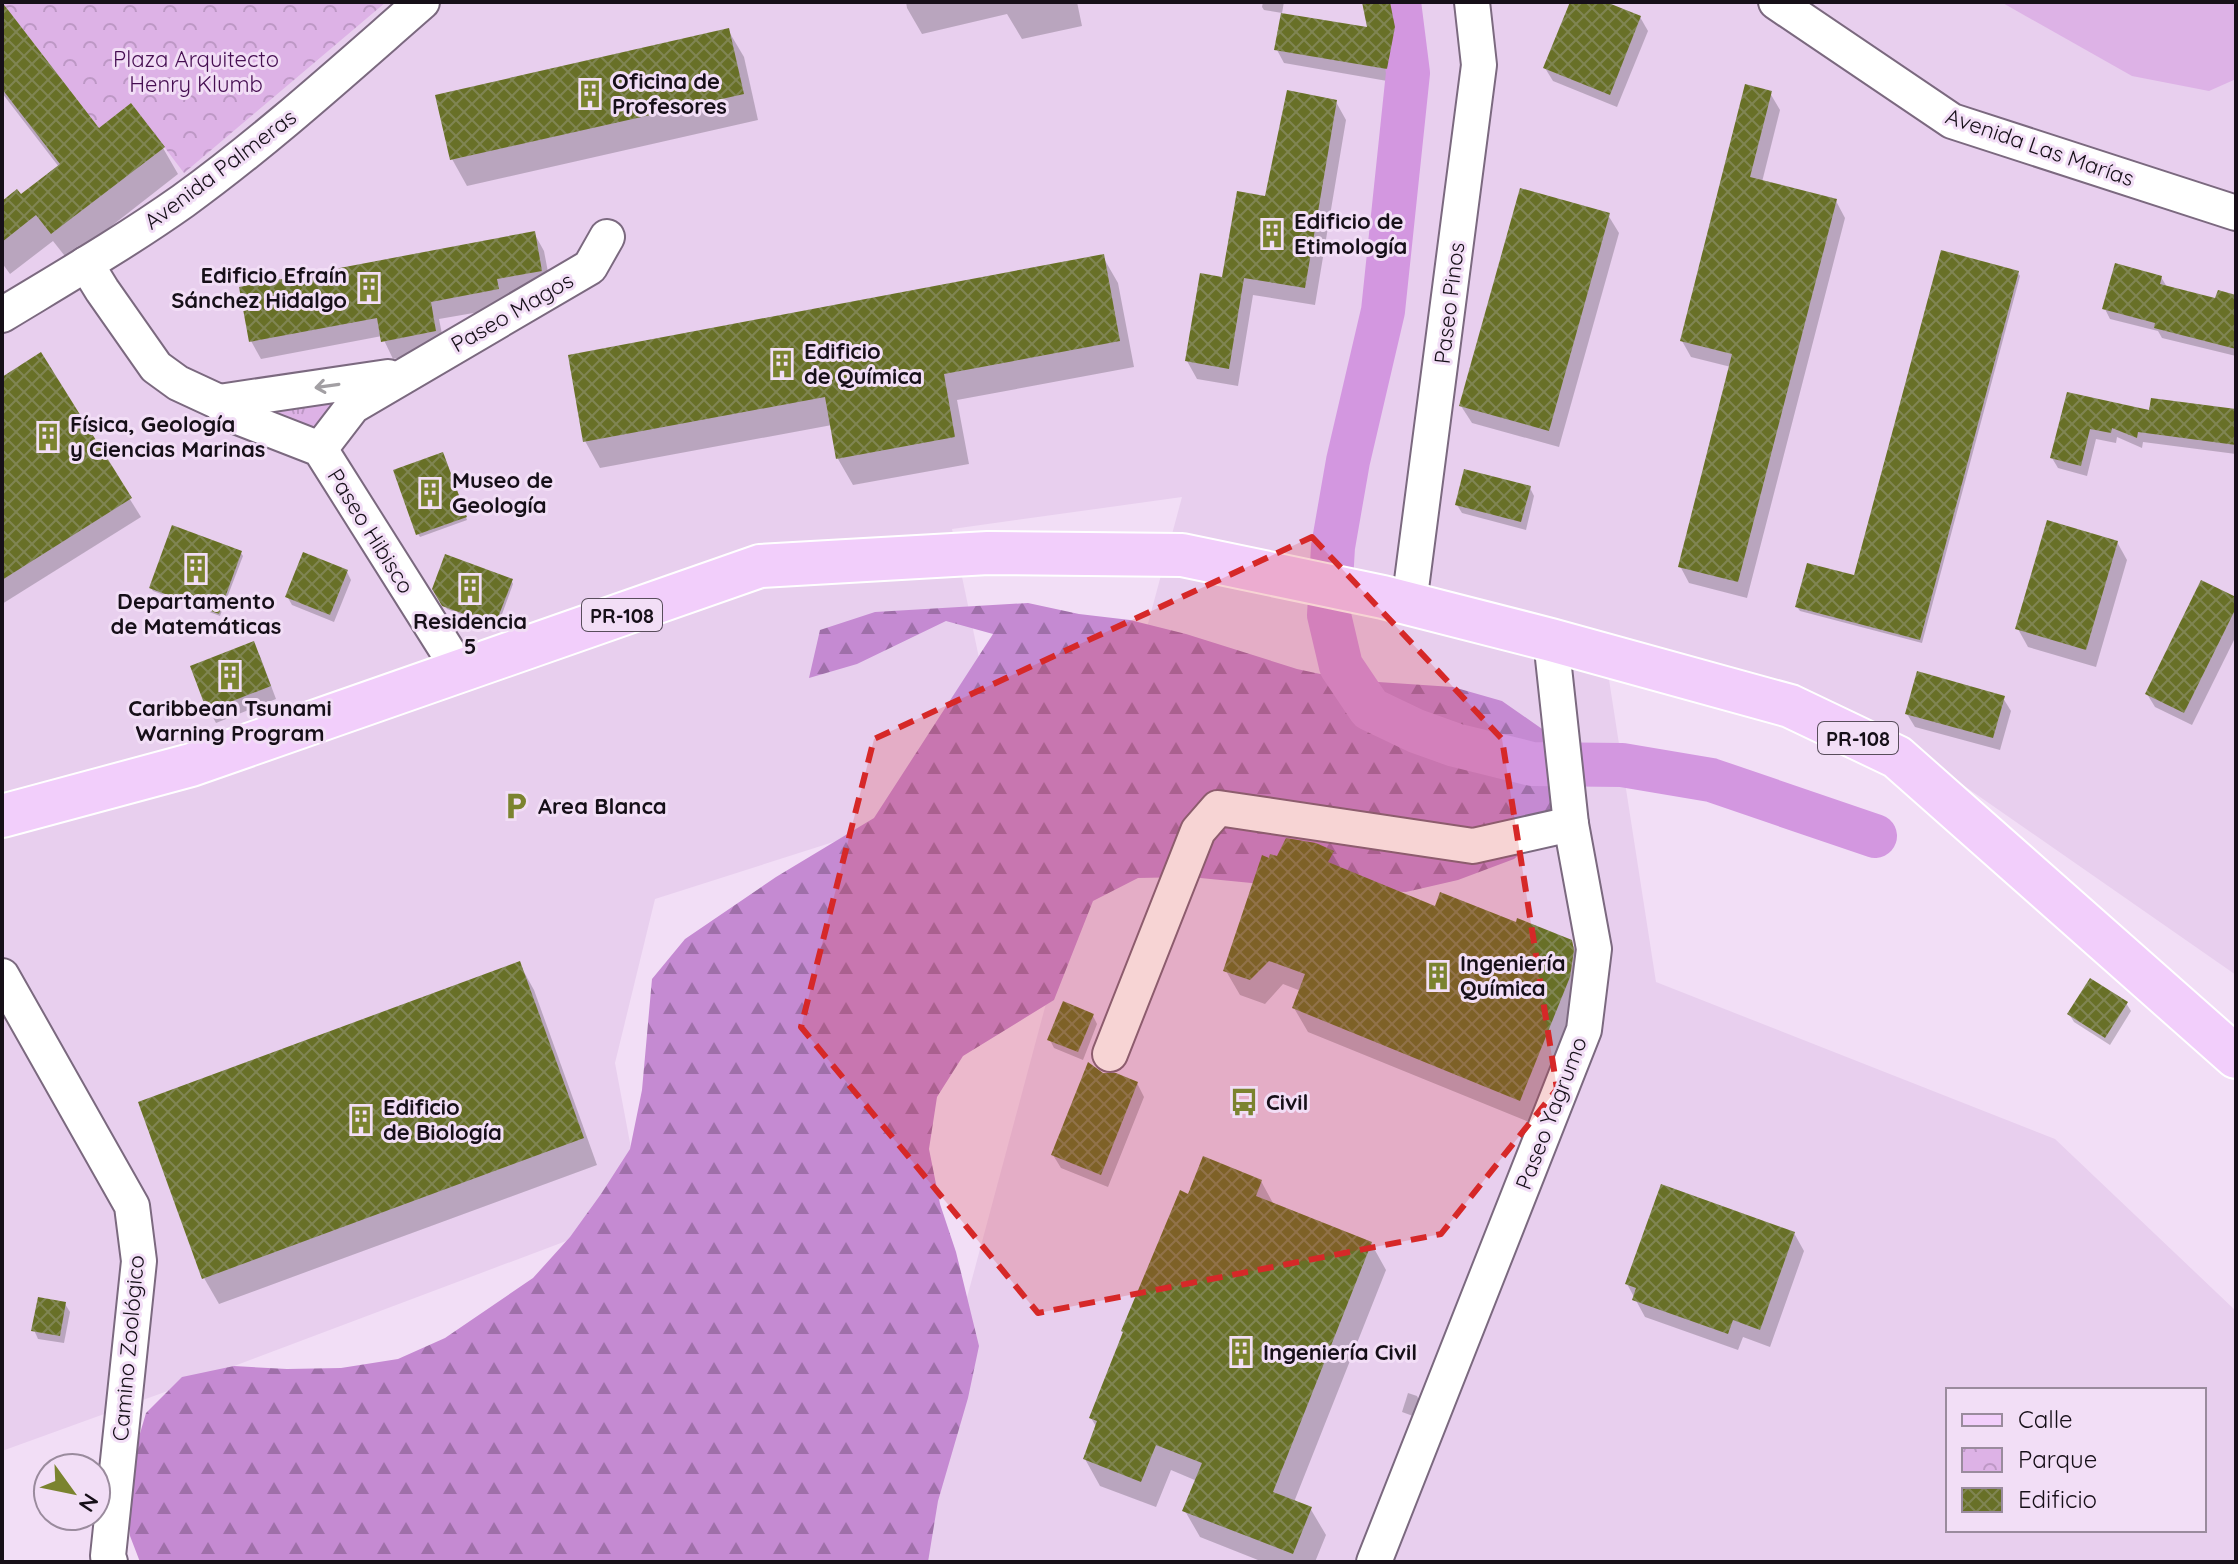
<svg xmlns="http://www.w3.org/2000/svg" width="2238" height="1564" viewBox="0 0 2238 1564" font-family="Quicksand,sans-serif">
  <style>
    .built { fill: #e8cfee; fill-rule: evenodd }
    .grass { fill: url(#grass-tufts) }
    .forest { fill: url(#forest-firs) }
    .park { fill: url(#park-crowns) }
    .garden { fill: #ddb2e6 }
    .shadow { fill: #0003 }
    .lines { fill: none; stroke-linecap: round; stroke-linejoin: round }
    .river { stroke: #d397e0; stroke-width: 44 }
    .building { fill: url(#building-cross-hatch) }
    .minor-casing { stroke: #7b697f; stroke-width: 38 }
    .major-casing { stroke: #fff; stroke-width: 46 }
    .minor { stroke: #fff; stroke-width: 34 }
    .major { stroke: #f2cefb; stroke-width: 42 }
    .oneway { stroke: #a29fa3 }
    .marked { fill: #d62828; fill-opacity: 0.2; stroke: #d62828; stroke-width: 6; stroke-dasharray: 16 10; stroke-linejoin: round }
    .labels { text-anchor: middle; dominant-baseline: central; stroke-width: 6; stroke-linejoin: round; paint-order: stroke }
    .shield { fill: #f2def6; stroke: #584d5b; stroke-width: 2 }
    .shield-label { font-size: 20px; font-weight: bold; fill: #160f18 }
    .park-label { font-size: 22px; fill: #450e51; stroke: #f2def6 }
    .poi-label { font-size: 22px; font-weight: bold; fill: #160f18; stroke: #f2def6; text-anchor: start }
    .street-label { font-size: 22px; fill: #160f18; stroke: #f2def6 }
  </style>
  <defs>
    <pattern id="grass-tufts" width="24" height="20" patternUnits="userSpaceOnUse" patternTransform="scale(2)"><rect width="24" height="20" fill="#ddb2e6"/><path d="M3 7l-1-3M5 7V3M7 7l1-3M15 17l-1-3M17 17v-4M19 17l1-3" fill="none" stroke="#bd98c5"/></pattern>
    <pattern id="forest-firs" width="22" height="20" patternUnits="userSpaceOnUse" patternTransform="scale(2)"><rect width="22" height="20" fill="#c58ad2"/><path d="M5 1l3.5 6h-7zM16 11l3.5 6h-7z" fill="#9f6fa9"/></pattern>
    <pattern id="park-crowns" width="20" height="18" patternUnits="userSpaceOnUse" patternTransform="scale(2)"><rect width="20" height="18" fill="#ddb2e6"/><path d="M2 6a3 3 0 1 1 6 0M12 15a3 3 0 1 1 6 0" fill="none" stroke="#bd98c5"/></pattern>
    <pattern id="building-cross-hatch" width="8" height="8" patternUnits="userSpaceOnUse" patternTransform="scale(2)"><rect width="8" height="8" fill="#687027"/><path d="M0 0l8 8M0 8l8-8" fill="none" stroke="#808553"/></pattern>
  </defs>
  <rect width="100%" height="100%" fill="#f2def6"/>
  <path class="built" d="M2,2h2234v973l-358,-249 -275,-85 53,341 399,157 181,172v251h-1340l286,-1065 -230,32 54,258 -351,112 -40,164 28,149 -467,176 -174,63zM1948,1390h256v140h-256z"/>
  <polygon class="grass" points="340,397 317,430 268,409"/>
  <polygon class="forest" points="1028,603 1079,614 1130,620 1186,634 1297,669 1348,680 1453,687 1502,701 1545,731 1555,824 1514,859 1458,880 1406,892 1294,887 1190,877 1138,878 1093,901 1054,1000 963,1056 937,1097 929,1149 940,1204 956,1252 979,1346 968,1398 938,1501 928,1562 140,1562 130,1536 126,1481 146,1413 182,1377 234,1366 287,1369 341,1368 398,1359 445,1338 533,1278 570,1237 601,1194 630,1149 642,1090 652,979 685,939 776,877 874,818 993,634 946,621 857,664 809,678 820,630 875,612"/>
  <polygon class="park" points="2,2 386,2 184,173 131,103 99,128"/>
  <polygon class="garden" points="2001,2 2236,2 2236,79 2209,91 2132,76"/>
  <g class="shadow">
    <polygon points="906,2 1077,2 1082,26 1022,39 1007,14 922,34 907,8"/>
    <polygon points="1263,2 1284,2 1282,13 1264,10 1262,7"/>
    <polygon points="1364,2 1393,2 1402,42 1393,82 1284,63 1277,50 1369,29"/>
    <polygon points="1572,2 1601,2 1640,17 1648,31 1617,107 1553,81 1545,68"/>
    <polygon points="2,5 98,130 163,148 178,174 68,260 53,241 10,274 2,263 2,203 20,197 59,167 2,93"/>
    <polygon points="728,30 744,57 758,120 467,186 452,159"/>
    <polygon points="1770,93 1780,110 1762,182 1836,201 1845,218 1747,598 1689,583 1680,566 1731,367 1691,357 1682,341"/>
    <polygon points="1336,102 1346,120 1315,305 1253,295 1238,386 1197,379 1187,361 1224,279 1267,198"/>
    <polygon points="1608,215 1619,233 1559,447 1472,423 1461,406"/>
    <polygon points="534,233 544,251 551,288 508,307 439,319 445,349 393,359 382,336 261,359 251,341"/>
    <polygon points="1103,257 1118,283 1134,367 957,400 969,464 853,485 838,459 832,425 600,468 585,441"/>
    <polygon points="2018,273 2020,276 1922,643 1800,611 1797,607 1856,577"/>
    <polygon points="2161,277 2167,287 2216,301 2236,297 2236,356 2162,338 2158,331 2110,319 2105,309"/>
    <polygon points="40,355 141,517 2,604 2,379"/>
    <polygon points="2068,394 2151,412 2236,411 2236,454 2143,442 2142,448 2117,437 2116,443 2096,439 2087,476 2058,468 2052,458"/>
    <polygon points="445,458 467,520 420,537 418,534"/>
    <polygon points="1530,488 1534,496 1526,530 1462,513 1457,505"/>
    <polygon points="2117,542 2127,560 2096,667 2028,647 2018,629"/>
    <polygon points="241,553 243,556 220,616 153,591 151,588"/>
    <polygon points="347,572 351,580 334,622 292,605 287,596"/>
    <polygon points="511,580 513,584 497,628 447,609 434,589"/>
    <polygon points="2236,600 2236,636 2192,725 2155,707 2147,694"/>
    <polygon points="253,643 260,656 276,699 216,723 209,710"/>
    <polygon points="2003,698 2011,711 2000,750 1915,727 1907,714"/>
    <polygon points="1332,853 1342,870 1436,908 1517,924 1571,942 1585,967 1587,975 1534,1124 1308,1032 1294,1008 1301,991 1283,984 1265,1004 1240,995 1226,971 1271,860"/>
    <polygon points="519,963 534,990 597,1165 219,1304 204,1278"/>
    <polygon points="2126,1003 2131,1011 2110,1045 2074,1022 2069,1014"/>
    <polygon points="1093,1016 1097,1024 1083,1060 1054,1048 1050,1040"/>
    <polygon points="1103,1075 1137,1083 1144,1097 1108,1187 1061,1168 1053,1155"/>
    <polygon points="1261,1181 1274,1205 1371,1243 1386,1270 1294,1502 1310,1508 1326,1535 1315,1562 1263,1562 1200,1537 1185,1511 1197,1481 1171,1470 1156,1507 1100,1486 1085,1459 1097,1428 1091,1418 1189,1196"/>
    <polygon points="1794,1233 1804,1251 1770,1347 1743,1337 1738,1350 1645,1317 1627,1284"/>
    <polygon points="65,1304 70,1312 64,1343 38,1339 34,1330"/>
    <polygon points="1408,1393 1417,1396 1419,1400 1413,1416 1402,1412"/>
  </g>
  <g class="lines">
    <polyline class="river" points="1399,2 1408,73 1383,311 1348,461 1333,547 1329,615 1341,666 1370,709 1416,731 1455,745 1532,764 1622,765 1711,780 1875,836"/>
  </g>
  <g class="building">
    <polygon points="2,2 99,128 131,103 165,147 51,234 36,215 2,242 2,201 17,189 21,194 60,164 2,89"/>
    <polygon points="1362,2 1390,2 1395,27 1387,69 1274,50 1281,13 1367,27"/>
    <polygon points="1570,2 1606,2 1641,16 1610,95 1543,68"/>
    <polygon points="729,28 744,94 450,160 435,95"/>
    <polygon points="1745,84 1772,91 1750,177 1837,199 1738,582 1678,567 1732,354 1680,341"/>
    <polygon points="1287,90 1337,100 1305,288 1244,278 1229,369 1185,361 1200,273 1222,277 1237,191 1265,196"/>
    <polygon points="1520,188 1610,213 1549,431 1459,406"/>
    <polygon points="535,231 542,271 497,279 499,289 431,302 436,331 381,342 377,318 249,342 239,287"/>
    <polygon points="1941,250 2019,271 1920,640 1795,607 1807,563 1854,575"/>
    <polygon points="1104,254 1120,341 944,374 955,437 836,459 825,397 583,442 568,355"/>
    <polygon points="2115,263 2162,276 2160,284 2215,298 2218,290 2236,295 2236,349 2154,328 2155,323 2102,309"/>
    <polygon points="41,352 132,498 2,580 2,377"/>
    <polygon points="2067,392 2149,410 2151,398 2236,409 2236,445 2138,432 2137,438 2112,428 2111,433 2090,429 2081,466 2050,458"/>
    <polygon points="443,452 467,517 416,535 393,470"/>
    <polygon points="1464,469 1531,486 1521,522 1455,505"/>
    <polygon points="2047,520 2118,541 2086,650 2015,629"/>
    <polygon points="172,525 242,551 219,614 149,588"/>
    <polygon points="303,552 348,570 330,615 285,597"/>
    <polygon points="445,554 513,579 495,625 442,606 432,589"/>
    <polygon points="2201,580 2236,597 2236,608 2184,713 2145,694"/>
    <polygon points="254,641 271,686 207,711 190,666"/>
    <polygon points="1917,671 2005,696 1993,738 1905,714"/>
    <polygon points="1286,838 1316,843 1334,851 1328,862 1435,906 1440,892 1516,922 1517,918 1572,940 1574,950 1570,977 1520,1101 1292,1008 1305,974 1269,961 1250,980 1223,971 1262,855 1269,858 1270,854 1277,856"/>
    <polygon points="520,961 584,1138 202,1279 138,1102"/>
    <polygon points="2090,978 2128,1002 2105,1038 2067,1014"/>
    <polygon points="1063,1001 1094,1014 1078,1052 1047,1040"/>
    <polygon points="1088,1062 1103,1073 1116,1073 1138,1082 1101,1175 1051,1155"/>
    <polygon points="1203,1156 1262,1180 1256,1196 1372,1242 1273,1492 1312,1507 1293,1554 1182,1511 1202,1463 1156,1445 1141,1482 1083,1459 1097,1421 1089,1418 1123,1332 1121,1331 1180,1190 1188,1194"/>
    <polygon points="1661,1184 1795,1232 1760,1330 1733,1320 1728,1334 1632,1300 1636,1288 1625,1284"/>
    <polygon points="38,1297 66,1302 60,1336 31,1331"/>
  </g>
  <g class="lines">
    <defs>
      <g id="minor">
        <polyline points="1776,2 1952,121 2236,213"/>
        <polyline points="86,264 102,290 156,367 178,383 219,402 230,414 320,449 460,671"/>
        <path d="M2,315c61,-37 123,-73 181,-114 84,-61 161,-131 239,-199"/>
        <polyline points="219,402 388,377"/>
        <polyline points="320,449 353,406 590,267 607,237"/>
        <polyline points="1409,604 1479,65 1472,2"/>
        <polyline points="2,976 132,1206 139,1261 108,1556 110,1562"/>
        <polyline points="1110,1054 1198,831 1218,808 1473,846 1571,824"/>
        <polyline points="1374,1562 1584,1030 1594,949 1571,824 1551,640"/>
      </g>
      <polyline id="major" points="2,816 191,765 760,566 988,553 1182,555 1383,597 1551,640 1790,706 1897,757 2236,1057"/>
    </defs>
    <use href="#minor" class="minor-casing"/>
    <use href="#major" class="major-casing"/>
    <use href="#minor" class="minor"/>
    <use href="#major" class="major"/>
  </g>
  <defs><path id="oneway-shaft" d="M-6 0H5M1.5-3L5.5 0L1.5 3" fill="none" stroke-width="1.6" stroke-linecap="round" stroke-linejoin="round" transform="scale(2)"/></defs>
  <use class="oneway" href="#oneway-shaft" transform="translate(327 386) rotate(172)"/>
  <path class="marked" d="M1312,537l190,202 55,350 -116,145 -403,79 -237,-286 73,-288z"/>
  <defs>
    <symbol id="building-bare" viewBox="-9 -9 18 18"><path d="M-4-6H4V6H1V3H-1V6H-4ZM-2.5-4.3h1.7v1.8h-1.7ZM.8-4.3h1.7v1.8H.8ZM-2.5-1h1.7V.8h-1.7ZM.8-1h1.7V.8H.8Z" fill="#7b832f" stroke="#f2def6" stroke-width="2.5" paint-order="stroke"/></symbol>
    <symbol id="parking-bare" viewBox="-9 -9 18 18"><path d="M-3.5-5.5H1a3.5 3.5 0 0 1 0 7H-1V5.5H-3.5ZM-1-3.4V-.6H.8a1.4 1.4 0 0 0 0-2.8Z" fill="#7b832f" stroke="#f2def6" stroke-width="2.5" paint-order="stroke"/></symbol>
    <symbol id="bus-bare" viewBox="-9 -9 18 18"><path d="M-5-6H5V4H4V6H2V4H-2V6H-4V4H-5ZM-3.5-4V0h7V-4ZM-3.5 1.2v1.5H-2V1.2ZM2 1.2v1.5H3.5V1.2Z" fill="#7b832f" stroke="#f2def6" stroke-width="2.5" paint-order="stroke"/></symbol>
  </defs>
  <g fill-rule="evenodd">
    <use href="#building-bare" x="570" y="74" width="40" height="40"/>
    <use href="#building-bare" x="1252" y="214" width="40" height="40"/>
    <use href="#building-bare" x="349" y="268" width="40" height="40"/>
    <use href="#building-bare" x="762" y="344" width="40" height="40"/>
    <use href="#building-bare" x="28" y="417" width="40" height="40"/>
    <use href="#building-bare" x="410" y="473" width="40" height="40"/>
    <use href="#building-bare" x="176" y="549" width="40" height="40"/>
    <use href="#building-bare" x="450" y="569" width="40" height="40"/>
    <use href="#building-bare" x="210" y="656" width="40" height="40"/>
    <use href="#parking-bare" x="496" y="786" width="40" height="40"/>
    <use href="#building-bare" x="1418" y="956" width="40" height="40"/>
    <use href="#bus-bare" x="1224" y="1082" width="40" height="40"/>
    <use href="#building-bare" x="341" y="1100" width="40" height="40"/>
    <use href="#building-bare" x="1221" y="1332" width="40" height="40"/>
  </g>
  <g class="labels">
    <g class="shield">
      <rect x="582" y="599" width="80" height="32" rx="6"/>
      <rect x="1818" y="722" width="80" height="32" rx="6"/>
    </g>
    <g class="shield-label">
      <text x="622" y="615">PR-108</text>
      <text x="1858" y="738">PR-108</text>
    </g>
    <g class="park-label">
      <text x="196" y="59">Plaza Arquitecto<tspan x="196" dy="25">Henry Klumb</tspan></text>
    </g>
    <g class="poi-label">
      <text x="612" y="81">Oficina de<tspan x="612" dy="25">Profesores</tspan></text>
      <text x="1294" y="221">Edificio de<tspan x="1294" dy="25">Etimología</tspan></text>
      <text x="347" y="275" text-anchor="end">Edificio Efraín<tspan x="347" dy="25">Sánchez Hidalgo</tspan></text>
      <text x="804" y="351">Edificio<tspan x="804" dy="25">de Química</tspan></text>
      <text x="70" y="424">Física, Geología<tspan x="70" dy="25">y Ciencias Marinas</tspan></text>
      <text x="452" y="480">Museo de<tspan x="452" dy="25">Geología</tspan></text>
      <text x="196" y="601" text-anchor="middle">Departamento<tspan x="196" dy="25">de Matemáticas</tspan></text>
      <text x="470" y="621" text-anchor="middle">Residencia<tspan x="470" dy="25">5</tspan></text>
      <text x="230" y="708" text-anchor="middle">Caribbean Tsunami<tspan x="230" dy="25">Warning Program</tspan></text>
      <text x="538" y="806">Area Blanca</text>
      <text x="1460" y="963">Ingeniería<tspan x="1460" dy="25">Química</tspan></text>
      <text x="1266" y="1102">Civil</text>
      <text x="383" y="1107">Edificio<tspan x="383" dy="25">de Biología</tspan></text>
      <text x="1263" y="1352">Ingeniería Civil</text>
    </g>
    <g class="street-label">
      <text transform="translate(2040 147) rotate(19)">Avenida Las Marías</text>
      <text transform="translate(220 169) rotate(-37)">Avenida Palmeras</text>
      <text transform="translate(1449 303) rotate(-83)">Paseo Pinos</text>
      <text transform="translate(512 312) rotate(-30)">Paseo Magos</text>
      <text transform="translate(371 531) rotate(58)">Paseo Hibisco</text>
      <text transform="translate(1551 1113) rotate(-69)">Paseo Yagrumo</text>
      <text transform="translate(128 1348) rotate(-85)">Camino Zoológico</text>
    </g>
  </g>
  <rect width="2238" height="1564" fill="none" stroke="#160f18" stroke-width="8"/>
  <rect x="1946" y="1388" width="260" height="144" fill="#f2def6" stroke="#9a8b9d" stroke-width="2"/>
  <rect x="1962" y="1414" width="40" height="12" fill="#f2cefb" stroke="#9a8b9d" stroke-width="2"/>
  <text x="2018" y="1428" font-size="24" fill="#160f18">Calle</text>
  <rect x="1962" y="1448" width="40" height="24" fill="url(#park-crowns)" stroke="#9a8b9d" stroke-width="2"/>
  <text x="2018" y="1468" font-size="24" fill="#160f18">Parque</text>
  <rect x="1962" y="1488" width="40" height="24" fill="url(#building-cross-hatch)" stroke="#9a8b9d" stroke-width="2"/>
  <text x="2018" y="1508" font-size="24" fill="#160f18">Edificio</text>
  <g transform="translate(72 1492) rotate(123)"><circle r="38" fill="#f2def6" stroke="#9a8b9d" stroke-width="2"/>
  <path d="M0-6L14 30L0 20L-14 30Z" fill="#7b832f"/>
  <text y="-12" font-size="22" font-weight="bold" text-anchor="middle" fill="#160f18">N</text>
  </g>
</svg>
